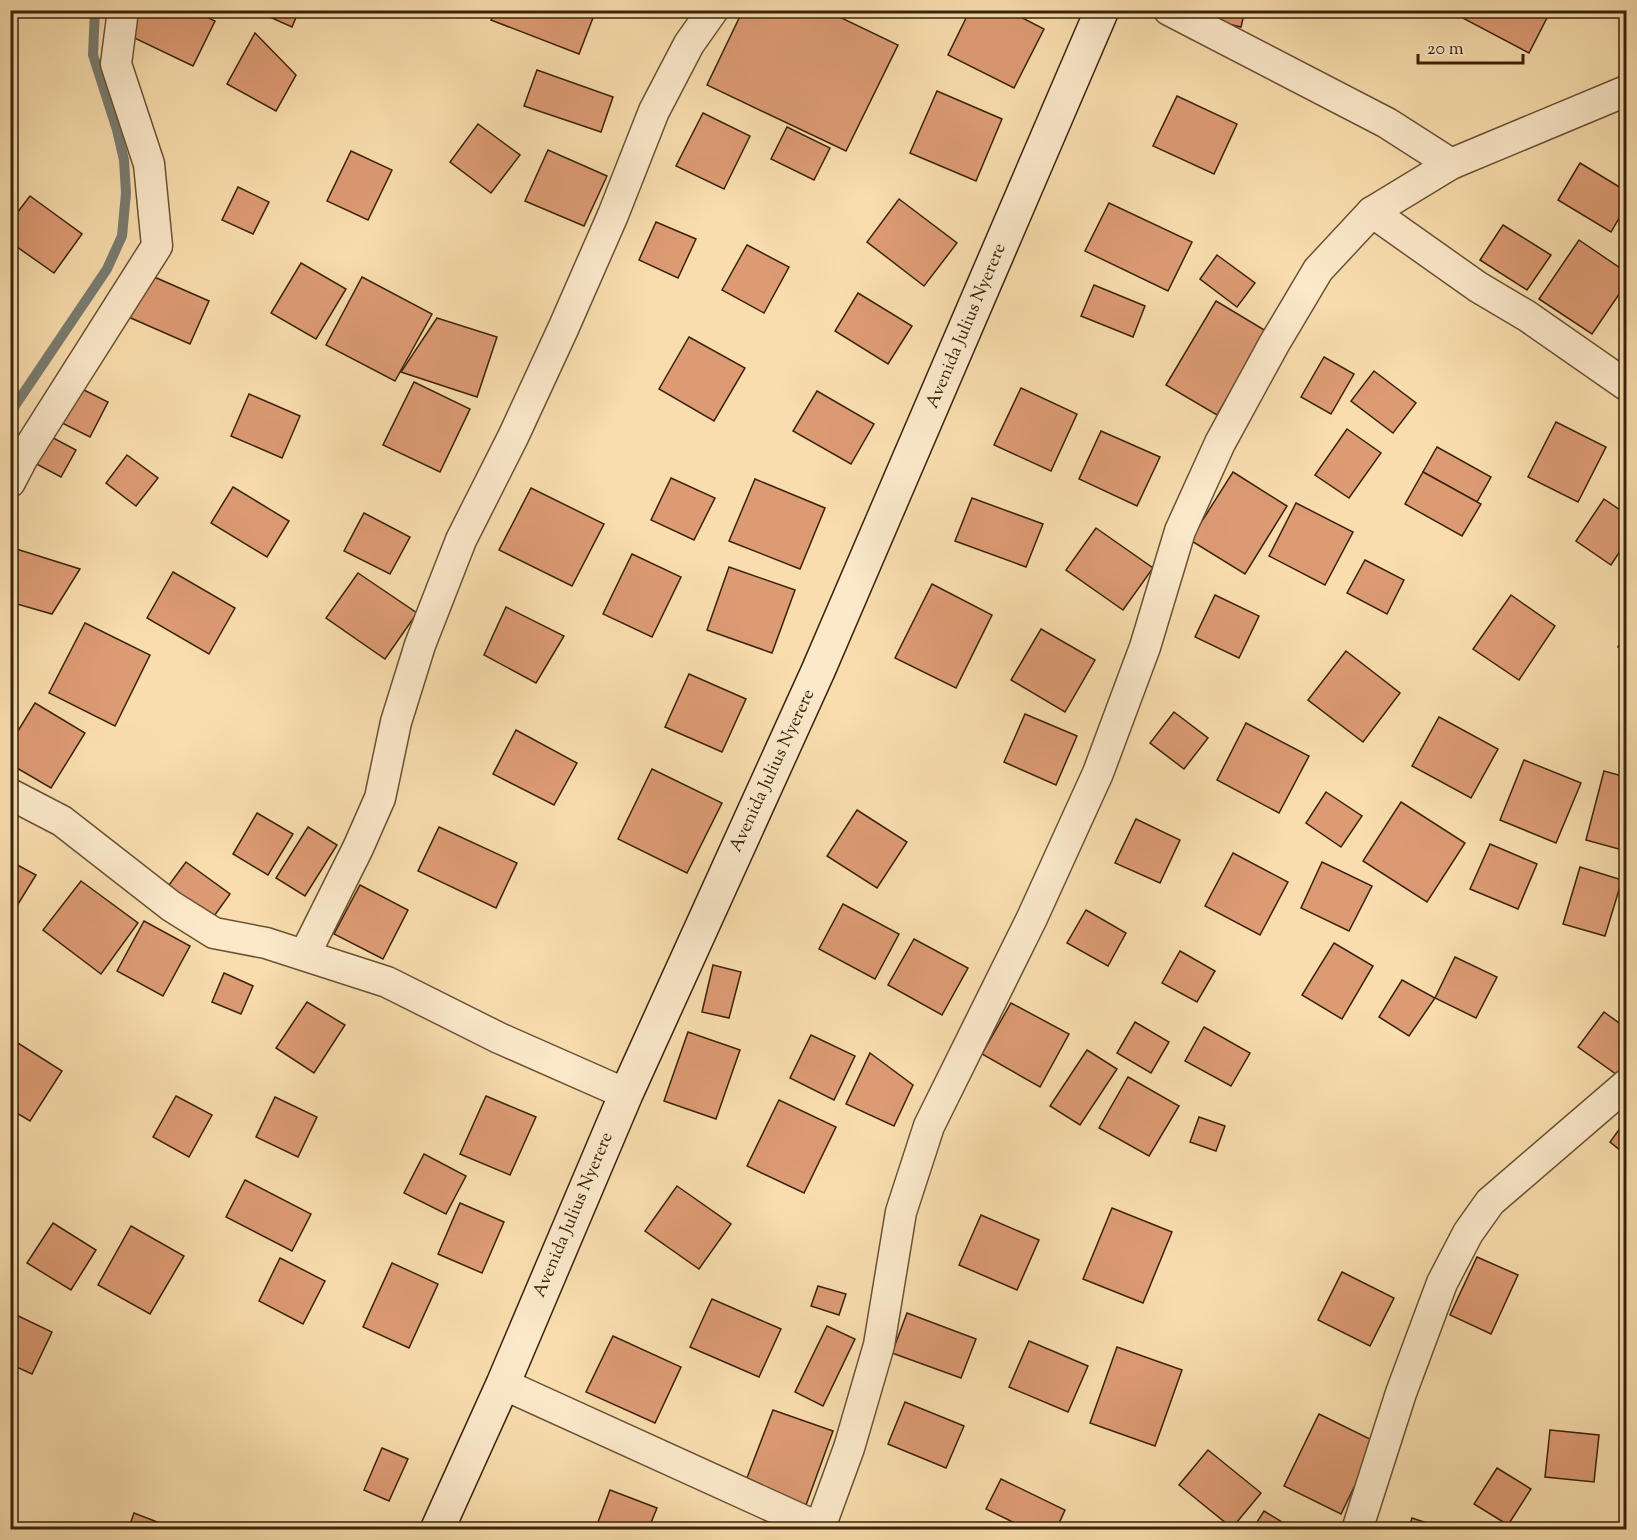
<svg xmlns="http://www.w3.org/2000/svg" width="1637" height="1540" viewBox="0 0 1637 1540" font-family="'Sorts Mill Goudy',serif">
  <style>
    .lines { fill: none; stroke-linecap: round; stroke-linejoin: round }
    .stream { stroke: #797d72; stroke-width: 10 }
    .building { fill: #dd9b74; stroke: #3a230c; stroke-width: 1.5 }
    .street-casing { stroke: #6a5234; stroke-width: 33 }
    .secondary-casing { stroke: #3a230c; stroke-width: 36 }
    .street { stroke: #fbe9ca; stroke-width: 30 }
    .secondary { stroke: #fbe9ca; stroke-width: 33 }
    .labels { text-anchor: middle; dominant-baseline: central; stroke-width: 4.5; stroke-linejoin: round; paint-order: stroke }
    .street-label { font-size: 18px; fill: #3a230c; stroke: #fbe9ca }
  </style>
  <rect width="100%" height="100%" fill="#f9ddae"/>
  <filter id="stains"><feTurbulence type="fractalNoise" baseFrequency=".00333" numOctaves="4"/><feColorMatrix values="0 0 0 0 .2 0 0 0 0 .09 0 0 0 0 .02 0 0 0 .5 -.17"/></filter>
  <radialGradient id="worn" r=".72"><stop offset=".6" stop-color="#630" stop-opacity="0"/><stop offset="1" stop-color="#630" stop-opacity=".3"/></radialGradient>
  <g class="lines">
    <polyline class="stream" points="10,413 107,269 122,236 126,193 124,160 117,130 93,55 95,10"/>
  </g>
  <g class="building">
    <polygon points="137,10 193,10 215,21 193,66 126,34"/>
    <polygon points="254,10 299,10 292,27"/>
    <polygon points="495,10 596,10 579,54 491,20"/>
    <polygon points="743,10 825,10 898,45 846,151 707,85"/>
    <polygon points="970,10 1007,10 1044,29 1014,88 948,55"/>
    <polygon points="1215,10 1245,10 1241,27 1212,20"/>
    <polygon points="1459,10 1551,10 1529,53 1457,15"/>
    <polygon points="255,33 296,75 276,111 227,84"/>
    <polygon points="537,70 613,97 601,132 524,106"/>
    <polygon points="937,91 1002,119 976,181 910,153"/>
    <polygon points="1177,96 1237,124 1214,174 1153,146"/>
    <polygon points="703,113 750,136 724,189 676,166"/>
    <polygon points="478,124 520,155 491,193 450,162"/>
    <polygon points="787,127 830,148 814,180 771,159"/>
    <polygon points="548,150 607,176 584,226 525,201"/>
    <polygon points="351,151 392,170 368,220 327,201"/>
    <polygon points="1580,163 1626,191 1626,206 1611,232 1558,200"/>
    <polygon points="238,187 269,202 253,234 222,220"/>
    <polygon points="30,196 82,234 54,273 10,242 10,222"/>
    <polygon points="899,199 957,243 924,286 867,242"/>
    <polygon points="1109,203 1192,242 1168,291 1085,251"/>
    <polygon points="656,222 696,239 678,278 639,260"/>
    <polygon points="1503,225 1551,255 1527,290 1480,260"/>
    <polygon points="1579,240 1626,272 1626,284 1592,334 1539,299"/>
    <polygon points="747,245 789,267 764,313 722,290"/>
    <polygon points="1217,255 1255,283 1237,307 1200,279"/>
    <polygon points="301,263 346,289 316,339 271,313"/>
    <polygon points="143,272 209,301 190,344 124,315"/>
    <polygon points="362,277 432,314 395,381 326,345"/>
    <polygon points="1094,285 1145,306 1133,337 1081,316"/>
    <polygon points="858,293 912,326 888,364 835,331"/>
    <polygon points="1216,301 1266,331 1217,415 1166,385"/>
    <polygon points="437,318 497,337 477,397 401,372"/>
    <polygon points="689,337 745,368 714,421 659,389"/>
    <polygon points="1324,357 1354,374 1331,414 1301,397"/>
    <polygon points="1374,371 1416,403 1393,433 1351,401"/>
    <polygon points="414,382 470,409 440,472 383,445"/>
    <polygon points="74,385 108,402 90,437 56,420"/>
    <polygon points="1021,388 1077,414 1051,471 994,445"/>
    <polygon points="817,391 874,424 851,464 793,431"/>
    <polygon points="249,394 300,416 282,458 231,436"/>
    <polygon points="1556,422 1606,447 1578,502 1528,477"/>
    <polygon points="1347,429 1381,453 1349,498 1315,475"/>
    <polygon points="1101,431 1160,457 1137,506 1079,479"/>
    <polygon points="42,432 76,450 61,477 27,459"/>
    <polygon points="1437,447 1491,477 1477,502 1423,472"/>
    <polygon points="127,455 158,478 136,506 106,483"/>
    <polygon points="1233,472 1287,506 1245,574 1190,540"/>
    <polygon points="1423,472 1481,504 1462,536 1405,504"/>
    <polygon points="671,478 715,498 694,540 651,520"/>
    <polygon points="755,479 825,508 800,569 729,541"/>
    <polygon points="233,487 289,521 267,557 211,523"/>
    <polygon points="531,488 604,524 572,586 499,550"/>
    <polygon points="972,498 1043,524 1026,567 955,541"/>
    <polygon points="1604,499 1626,514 1626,542 1611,565 1576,541"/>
    <polygon points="1296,503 1353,532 1325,585 1269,556"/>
    <polygon points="364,513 410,537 390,574 344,551"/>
    <polygon points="1096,528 1153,568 1123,610 1066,570"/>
    <polygon points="10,547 80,569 52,614 10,602"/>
    <polygon points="632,554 681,577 652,637 603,614"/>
    <polygon points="1365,560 1404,580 1387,614 1347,593"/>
    <polygon points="729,567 795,590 772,653 707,630"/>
    <polygon points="173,572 235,608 209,654 147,618"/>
    <polygon points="358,573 417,613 385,659 326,618"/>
    <polygon points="932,584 992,615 956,688 895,658"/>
    <polygon points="1215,595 1259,616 1239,658 1195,637"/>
    <polygon points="1511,595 1555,626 1519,680 1473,649"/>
    <polygon points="506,607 564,636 536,683 484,655"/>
    <polygon points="85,623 150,655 115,726 49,693"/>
    <polygon points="1041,629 1095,660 1065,712 1011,680"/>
    <polygon points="1626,633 1626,651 1618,647"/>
    <polygon points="1346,651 1400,693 1363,742 1308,700"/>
    <polygon points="689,674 746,699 722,752 665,727"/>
    <polygon points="35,703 85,733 51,788 10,764 10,744"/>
    <polygon points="1174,712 1208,738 1184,769 1150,743"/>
    <polygon points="1025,714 1077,736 1056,785 1004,762"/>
    <polygon points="1439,717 1498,749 1471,798 1412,766"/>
    <polygon points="1246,723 1309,756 1279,813 1217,780"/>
    <polygon points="516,730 577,763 554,805 493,774"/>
    <polygon points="1524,760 1581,783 1556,843 1500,820"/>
    <polygon points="652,769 722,803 687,873 618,839"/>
    <polygon points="1604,771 1626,777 1626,851 1586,840"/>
    <polygon points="1326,792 1362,816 1341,847 1306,823"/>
    <polygon points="1401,802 1465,843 1427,902 1363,861"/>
    <polygon points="857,810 907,842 877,888 827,856"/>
    <polygon points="257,813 293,834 268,875 233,854"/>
    <polygon points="1136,819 1180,840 1160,883 1115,863"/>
    <polygon points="308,827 337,845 305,896 276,878"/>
    <polygon points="439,827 517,863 496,908 418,871"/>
    <polygon points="1490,844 1537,864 1518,909 1470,889"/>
    <polygon points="1233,853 1288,882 1260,935 1205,906"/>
    <polygon points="10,861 36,875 10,917"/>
    <polygon points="186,862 230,894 207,926 163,893"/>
    <polygon points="1322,862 1372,886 1349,931 1301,908"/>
    <polygon points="1580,867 1622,880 1605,936 1563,924"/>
    <polygon points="81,881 138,923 101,974 43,930"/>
    <polygon points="360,885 408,910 383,959 334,934"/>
    <polygon points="843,904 899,934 875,979 819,949"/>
    <polygon points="1086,910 1126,933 1108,966 1067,943"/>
    <polygon points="144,921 190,946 163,996 117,971"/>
    <polygon points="914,939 968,968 942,1015 888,985"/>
    <polygon points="1334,943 1373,966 1342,1019 1302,995"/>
    <polygon points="1180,951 1215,971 1197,1002 1162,983"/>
    <polygon points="1455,957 1497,977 1476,1018 1435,998"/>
    <polygon points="713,965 741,972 729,1018 702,1012"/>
    <polygon points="224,973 253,986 241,1014 212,1002"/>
    <polygon points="1402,980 1435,998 1409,1036 1379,1017"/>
    <polygon points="307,1002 345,1025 314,1073 276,1048"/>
    <polygon points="1011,1003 1069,1034 1040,1087 982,1054"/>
    <polygon points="1604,1012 1626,1028 1626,1068 1620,1077 1578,1047"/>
    <polygon points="1135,1022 1169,1042 1151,1073 1117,1053"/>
    <polygon points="1204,1027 1250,1053 1231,1086 1185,1061"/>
    <polygon points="688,1032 740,1050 716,1119 664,1101"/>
    <polygon points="811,1035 855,1056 834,1100 790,1078"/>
    <polygon points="10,1038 62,1071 30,1121 10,1109"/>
    <polygon points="1087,1050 1117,1069 1080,1125 1050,1106"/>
    <polygon points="870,1053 913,1085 894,1126 846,1104"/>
    <polygon points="1128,1077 1179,1106 1149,1156 1099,1128"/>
    <polygon points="176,1096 212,1115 189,1157 153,1137"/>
    <polygon points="486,1096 536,1117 510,1175 460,1154"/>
    <polygon points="275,1097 317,1117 298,1157 256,1137"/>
    <polygon points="779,1100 836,1127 804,1193 747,1166"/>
    <polygon points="1199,1117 1225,1126 1216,1151 1190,1142"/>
    <polygon points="1626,1120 1626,1155 1610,1142"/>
    <polygon points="424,1154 466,1176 446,1214 404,1193"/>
    <polygon points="245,1180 311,1214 292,1251 226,1217"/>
    <polygon points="677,1186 731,1224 699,1269 645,1231"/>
    <polygon points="460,1203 504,1222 482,1273 438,1254"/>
    <polygon points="1112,1208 1172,1232 1143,1303 1083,1279"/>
    <polygon points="981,1215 1039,1240 1017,1290 959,1265"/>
    <polygon points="53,1223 96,1250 71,1290 27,1263"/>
    <polygon points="131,1226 184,1256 150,1314 98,1285"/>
    <polygon points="1477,1257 1518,1275 1491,1334 1450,1315"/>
    <polygon points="280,1258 325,1281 303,1324 259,1301"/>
    <polygon points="392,1263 438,1284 409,1348 363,1327"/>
    <polygon points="1342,1272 1394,1298 1370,1346 1318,1320"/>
    <polygon points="818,1286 846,1294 839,1315 811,1306"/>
    <polygon points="712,1299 781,1329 759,1377 690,1347"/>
    <polygon points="10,1312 52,1332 32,1374 10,1364"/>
    <polygon points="907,1313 976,1339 961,1378 892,1353"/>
    <polygon points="827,1326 855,1339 823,1406 795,1392"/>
    <polygon points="613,1336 681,1367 655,1423 586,1392"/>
    <polygon points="1029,1341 1088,1366 1068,1412 1009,1387"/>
    <polygon points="1117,1347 1182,1370 1155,1446 1090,1423"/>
    <polygon points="905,1402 964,1426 946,1468 888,1444"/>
    <polygon points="773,1410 833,1431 806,1505 745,1483"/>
    <polygon points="1319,1414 1376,1442 1341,1514 1284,1486"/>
    <polygon points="1550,1430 1599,1435 1594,1482 1545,1477"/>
    <polygon points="382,1448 408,1459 389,1501 364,1490"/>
    <polygon points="1208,1450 1261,1493 1232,1528 1179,1485"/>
    <polygon points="1497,1468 1531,1489 1508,1525 1474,1504"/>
    <polygon points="1001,1479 1065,1510 1056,1530 1029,1530 986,1509"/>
    <polygon points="610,1490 657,1508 648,1530 595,1530"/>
    <polygon points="1264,1511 1295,1530 1252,1530"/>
    <polygon points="134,1513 178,1530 128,1530"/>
    <polygon points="1412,1518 1448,1530 1408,1530"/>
  </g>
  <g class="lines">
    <defs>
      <g id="street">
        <polyline points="1169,10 1387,123 1451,164"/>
        <polyline points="1372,212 1478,287 1527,316 1626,385"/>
        <polyline points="10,482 22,459 157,246 149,164 116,64 123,10"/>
        <polyline points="10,794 62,821 171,906 214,933 266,943 387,982 499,1038 626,1094"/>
        <polyline points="305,954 358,848 380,798 396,722 420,645 461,540 513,437 563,329 613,215 654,111 689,44 713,10"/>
        <polyline points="503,1384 824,1530"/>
        <polyline points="819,1530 849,1448 879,1345 901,1212 929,1126 1032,918 1098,773 1145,647 1180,531 1220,443 1274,344 1318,270 1372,212 1451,164 1626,91"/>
        <polyline points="1357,1530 1401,1393 1442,1283 1468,1233 1490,1202 1626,1085"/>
      </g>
      <polyline id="secondary" points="437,1530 503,1384 626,1094 818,671 1102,10"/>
    </defs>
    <use href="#street" class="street-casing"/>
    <use href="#secondary" class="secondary-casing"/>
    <use href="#street" class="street"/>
    <use href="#secondary" class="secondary"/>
  </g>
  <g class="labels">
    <g class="street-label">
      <text transform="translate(967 326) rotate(-67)">Avenida Julius Nyerere</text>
      <text transform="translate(773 771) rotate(-65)">Avenida Julius Nyerere</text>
      <text transform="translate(574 1215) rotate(-67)">Avenida Julius Nyerere</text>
    </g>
  </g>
  <rect width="1637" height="1540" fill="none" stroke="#f9ddae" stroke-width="36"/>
  <rect x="12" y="12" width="1613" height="1516" fill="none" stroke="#3a230c" stroke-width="3"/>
  <rect x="18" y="18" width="1601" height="1504" fill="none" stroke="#3a230c" stroke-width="1.5"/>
  <path d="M1418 54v9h105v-9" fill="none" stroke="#3a230c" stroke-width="3"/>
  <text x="1427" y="54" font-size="18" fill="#3a230c" stroke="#fbe9ca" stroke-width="4.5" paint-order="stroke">20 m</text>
  <rect width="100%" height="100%" filter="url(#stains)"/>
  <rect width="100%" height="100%" fill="url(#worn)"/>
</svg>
